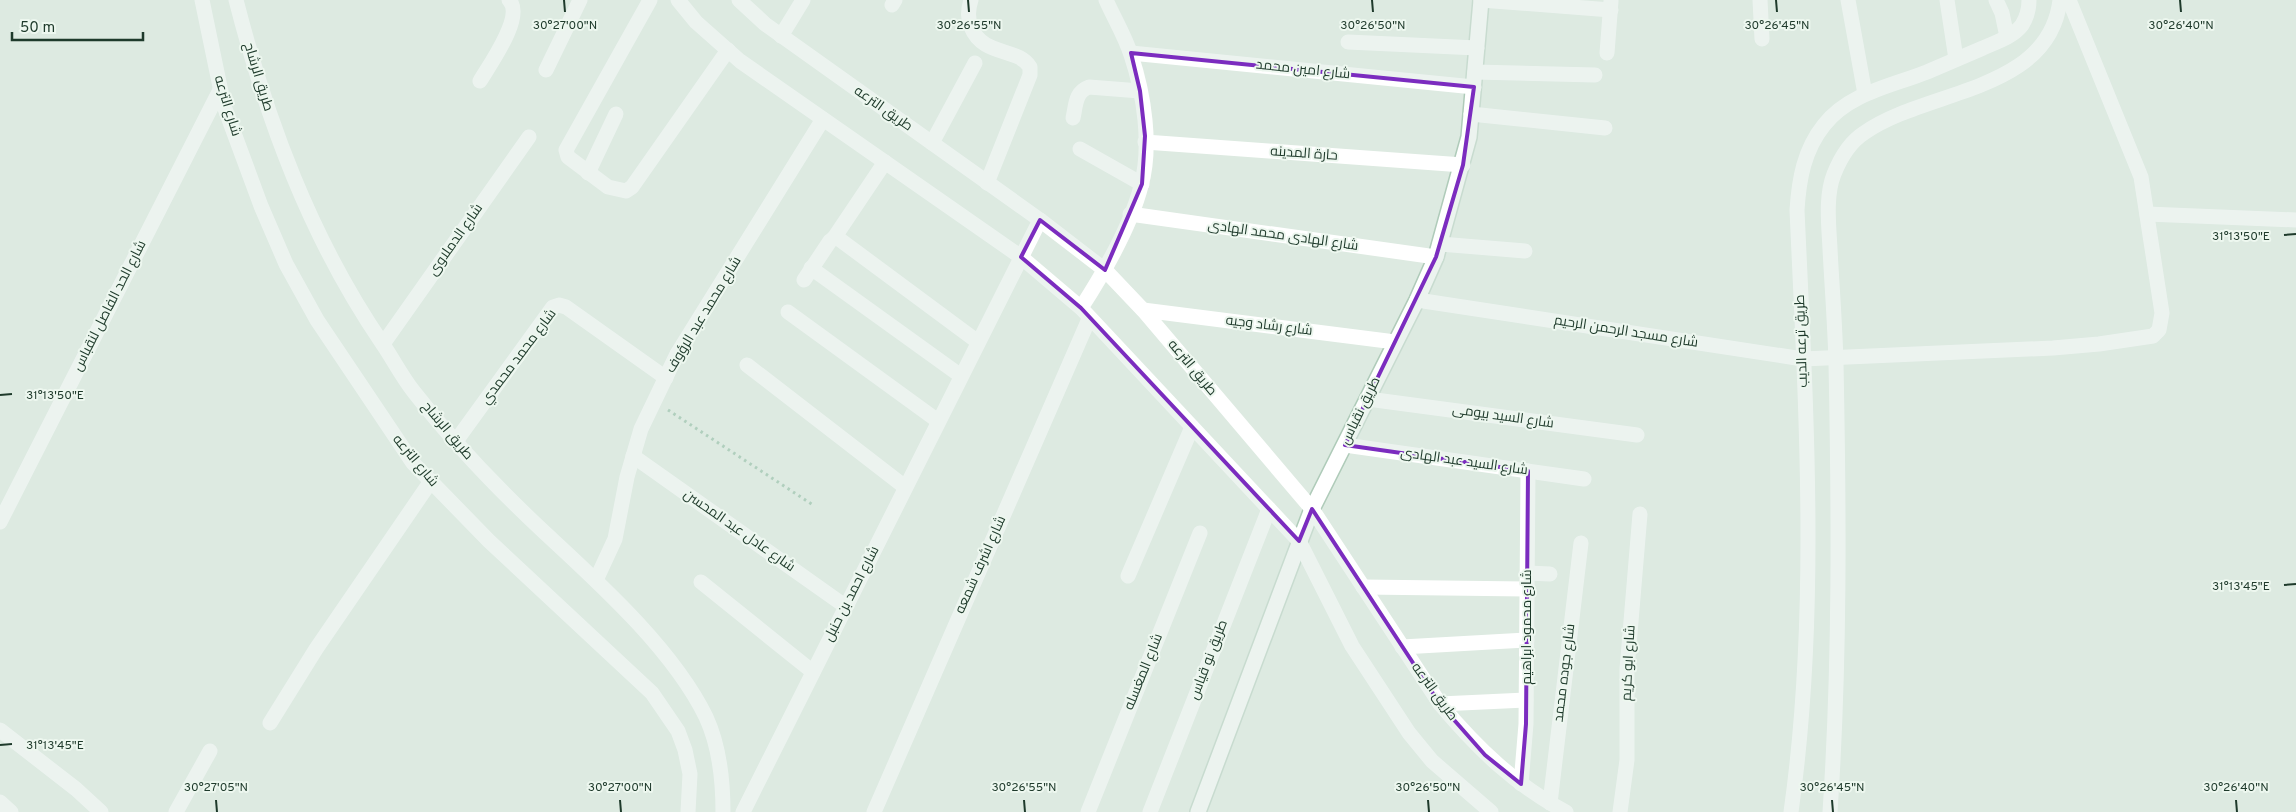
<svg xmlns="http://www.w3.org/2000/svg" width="2296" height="812" viewBox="0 0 2296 812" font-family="Overpass,Cairo,sans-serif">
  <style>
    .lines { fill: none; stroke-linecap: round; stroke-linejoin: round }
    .secondary-casing { stroke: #afcbb9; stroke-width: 18 }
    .path { stroke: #7bb091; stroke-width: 3; stroke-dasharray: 2.5 4; stroke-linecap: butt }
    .street { stroke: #fff; stroke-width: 15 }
    .secondary { stroke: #fff; stroke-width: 15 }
    .marked { fill: none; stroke: #7b2cbf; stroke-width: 4; stroke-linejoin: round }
    .ticks { fill: none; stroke: #1e3a2b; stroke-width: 2 }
    .labels { text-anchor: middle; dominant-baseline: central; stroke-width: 4; stroke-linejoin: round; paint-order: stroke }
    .street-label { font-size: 14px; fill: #1e3a2b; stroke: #edf7ef }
    .ticks-label { font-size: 12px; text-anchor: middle; fill: #1e3a2b; stroke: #edf7ef; stroke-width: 4; stroke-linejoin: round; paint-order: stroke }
  </style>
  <rect width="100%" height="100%" fill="#ddeae1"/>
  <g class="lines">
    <defs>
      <polyline id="secondary" points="1198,812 1312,509 1417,300 1436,257 1469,137 1481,0"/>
    </defs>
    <use href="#secondary" class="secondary-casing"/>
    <polyline class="path" points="668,410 813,505"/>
    <g class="street">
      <polyline points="202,0 224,106 261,206 286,264 317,320 413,463 489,541 652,693 678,731 685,750 690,774 688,812"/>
      <path d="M236,0c31,121 75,239 146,343 11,16 20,34 32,49 39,50 83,96 129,139 55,51 130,118 163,186 13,28 17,64 17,95"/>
      <polyline points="650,0 566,150 568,157 608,187 626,191 632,187 728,50"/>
      <polyline points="678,0 696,22 740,61 1021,257 1081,308 1299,541 1352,646 1409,733 1432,761 1491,812"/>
      <path d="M739,0l26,24 275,196 65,50 38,40 169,199 128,195c38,45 74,80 126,108"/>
      <path d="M971,0c-3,9 -4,17 0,27 12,30 47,20 59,40v8l-43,108"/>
      <polyline points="1481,0 1611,10"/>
      <polyline points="1760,0 1762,39"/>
      <polyline points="1848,0 1865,94"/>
      <polyline points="1947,0 1956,59"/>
      <polyline points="1996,0 2002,13 2007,37"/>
      <polyline points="892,5 895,0"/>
      <polyline points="781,36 803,0"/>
      <polyline points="1348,42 1477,48"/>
      <polyline points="1131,53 1474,87"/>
      <polyline points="1607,53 1611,1"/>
      <polyline points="546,70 580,0"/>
      <polyline points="1475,72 1595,75"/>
      <path d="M480,81c10,-17 45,-65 29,-81"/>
      <polyline points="1471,114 1605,128"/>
      <path d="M1073,118c3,-13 2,-26 16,-31l51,4"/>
      <polyline points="1145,142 1463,165"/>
      <polyline points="932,143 975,63"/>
      <polyline points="1080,149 1142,184"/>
      <polyline points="588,173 616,114"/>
      <polyline points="1130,214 1436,257"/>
      <polyline points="2147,214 2296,220"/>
      <polyline points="834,238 885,162"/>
      <polyline points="1440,244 1525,251"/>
      <polyline points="811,268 961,376"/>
      <polyline points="804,280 830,241 834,238 839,239 978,342"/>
      <polyline points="1417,300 1803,359 2053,348 2099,344 2153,336 2159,330 2162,313 2141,177 2069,0"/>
      <path d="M1081,308c22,-34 50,-83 60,-122 11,-40 3,-92 -10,-131 -6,-19 -17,-37 -25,-55"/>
      <polyline points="1143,310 1395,342"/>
      <polyline points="788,312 938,421"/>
      <polyline points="383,344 529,137"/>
      <polyline points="747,365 905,487"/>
      <polyline points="1368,399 1637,435"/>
      <polyline points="456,441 553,307 559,305 566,307 666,378"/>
      <polyline points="1345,445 1584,479"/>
      <polyline points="633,456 845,606"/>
      <polyline points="0,522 220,90"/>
      <polyline points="1527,573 1550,574"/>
      <polyline points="1128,576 1192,427"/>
      <polyline points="596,580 615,539 627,477 641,429 677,354 823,119"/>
      <polyline points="701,582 813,672"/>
      <polyline points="1363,587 1527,589"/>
      <polyline points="1402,647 1527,640"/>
      <polyline points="1440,704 1526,700"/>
      <polyline points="270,723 316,649 431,481"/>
      <polyline points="0,730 76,789 101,812"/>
      <polyline points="1521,784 1526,724 1528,471"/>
      <polyline points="0,802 11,812"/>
      <polyline points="1550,803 1581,543"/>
      <polyline points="176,812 210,751"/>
      <polyline points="743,812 1040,220"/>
      <polyline points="874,812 1089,319"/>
      <polyline points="1088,812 1200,533"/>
      <polyline points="1150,812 1269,509"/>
      <polyline points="1620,812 1627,760 1627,669 1640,514"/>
      <path d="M1791,812c28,-199 15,-402 6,-602 2,-31 7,-60 27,-85 25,-32 68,-39 103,-53 19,-8 37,-16 56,-24 13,-6 30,-11 39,-23 5,-8 7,-16 7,-25"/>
      <path d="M1830,812c10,-150 9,-299 6,-449 -1,-38 -4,-76 -6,-114 -1,-22 -5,-53 4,-75 6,-15 16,-32 30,-41 62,-44 185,-40 196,-133"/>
    </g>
    <use href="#secondary" class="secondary"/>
  </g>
  <path d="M0 0H2296V812H0ZM1131,53l343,34 -11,78 -27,92 -91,188 183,26 -2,253 -5,60 -36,-29 -45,-51 -128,-195 -13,32 -218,-233 -60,-51 19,-37 65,50 37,-86 3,-48 -5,-45z" fill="#ddeae1" fill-opacity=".55" fill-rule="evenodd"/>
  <path class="marked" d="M1131,53l343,34 -11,78 -27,92 -91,188 183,26 -2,253 -5,60 -36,-29 -45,-51 -128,-195 -13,32 -218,-233 -60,-51 19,-37 65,50 37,-86 3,-48 -5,-45z"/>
  <path class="ticks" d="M564,0l1,12M968,0l1,12M1372,0l1,12M1776,0l1,12M2180,0l1,12M2284,235l12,-1M0,395l12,-1M2284,585l12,-1M0,745l12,-1M216,800l1,12M620,800l1,12M1024,800l1,12M1428,800l1,12M1832,800l1,12M2236,800l1,12"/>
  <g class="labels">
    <g class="street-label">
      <text transform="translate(1303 70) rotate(6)">شارع امين محمد</text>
      <text transform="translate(258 77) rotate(73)">طريق الرشاح</text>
      <text transform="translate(227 106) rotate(73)">شارع الترعه</text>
      <text transform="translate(883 109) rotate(35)">طريق الترعه</text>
      <text transform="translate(1304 154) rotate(4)">حارة المدينه</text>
      <text transform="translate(1283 236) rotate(8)">شارع الهادى محمد الهادى</text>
      <text transform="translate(456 240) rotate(-55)">شارع الدملاوى</text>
      <text transform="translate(110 306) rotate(-63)">شارع الحد الفاصل لنقباس</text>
      <text transform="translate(704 315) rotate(-59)">شارع محمد عبد الرؤوف</text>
      <text transform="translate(1269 326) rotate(7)">شارع رشاد وجيه</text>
      <text transform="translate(1626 332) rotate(9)">شارع مسجد الرحمن الرحيم</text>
      <text transform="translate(1802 341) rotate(-92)">طريق ترعه الديب</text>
      <text transform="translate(519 357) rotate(-53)">شارع محمد محمدي</text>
      <text transform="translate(1192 368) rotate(50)">طريق الترعه</text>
      <text transform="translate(1361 411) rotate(-64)">طريق نقباس</text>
      <text transform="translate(1503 417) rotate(8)">شارع السيد بيومى</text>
      <text transform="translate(447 431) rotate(50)">طريق الرشاح</text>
      <text transform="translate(415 461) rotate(50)">شارع الترعه</text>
      <text transform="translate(1464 462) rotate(8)">شارع السيد عبد الهادى</text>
      <text transform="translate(739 531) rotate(35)">شارع عادل عبد المحسن</text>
      <text transform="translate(981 565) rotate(-66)">شارع اشرف شمعه</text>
      <text transform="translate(852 594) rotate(-63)">شارع احمد بن حنبل</text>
      <text transform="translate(1527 627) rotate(-90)">شارع محمود ابراهيم</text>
      <text transform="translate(1209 660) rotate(-69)">طريق نو قياس</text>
      <text transform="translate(1629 663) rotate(-87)">شارع ابو كريم</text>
      <text transform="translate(1144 672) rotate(-68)">شارع المغسله</text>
      <text transform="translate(1565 673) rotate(-83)">شارع جوده محمد</text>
      <text transform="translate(1434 692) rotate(54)">طريق الترعه</text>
    </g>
  </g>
  <g class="ticks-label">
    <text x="565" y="29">30°27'00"N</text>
    <text x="969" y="29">30°26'55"N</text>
    <text x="1373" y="29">30°26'50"N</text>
    <text x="1777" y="29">30°26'45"N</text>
    <text x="2181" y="29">30°26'40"N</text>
    <text x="2241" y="240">31°13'50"E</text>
    <text x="55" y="399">31°13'50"E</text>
    <text x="2241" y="590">31°13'45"E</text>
    <text x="55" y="749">31°13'45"E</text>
    <text x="216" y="791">30°27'05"N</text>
    <text x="620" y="791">30°27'00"N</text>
    <text x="1024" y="791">30°26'55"N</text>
    <text x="1428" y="791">30°26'50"N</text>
    <text x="1832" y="791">30°26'45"N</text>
    <text x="2236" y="791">30°26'40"N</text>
  </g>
  <path d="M12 32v8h131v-8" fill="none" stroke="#1e3a2b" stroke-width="2.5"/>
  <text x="20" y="32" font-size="15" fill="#1e3a2b" stroke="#edf7ef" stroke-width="4" paint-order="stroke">50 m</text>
</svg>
